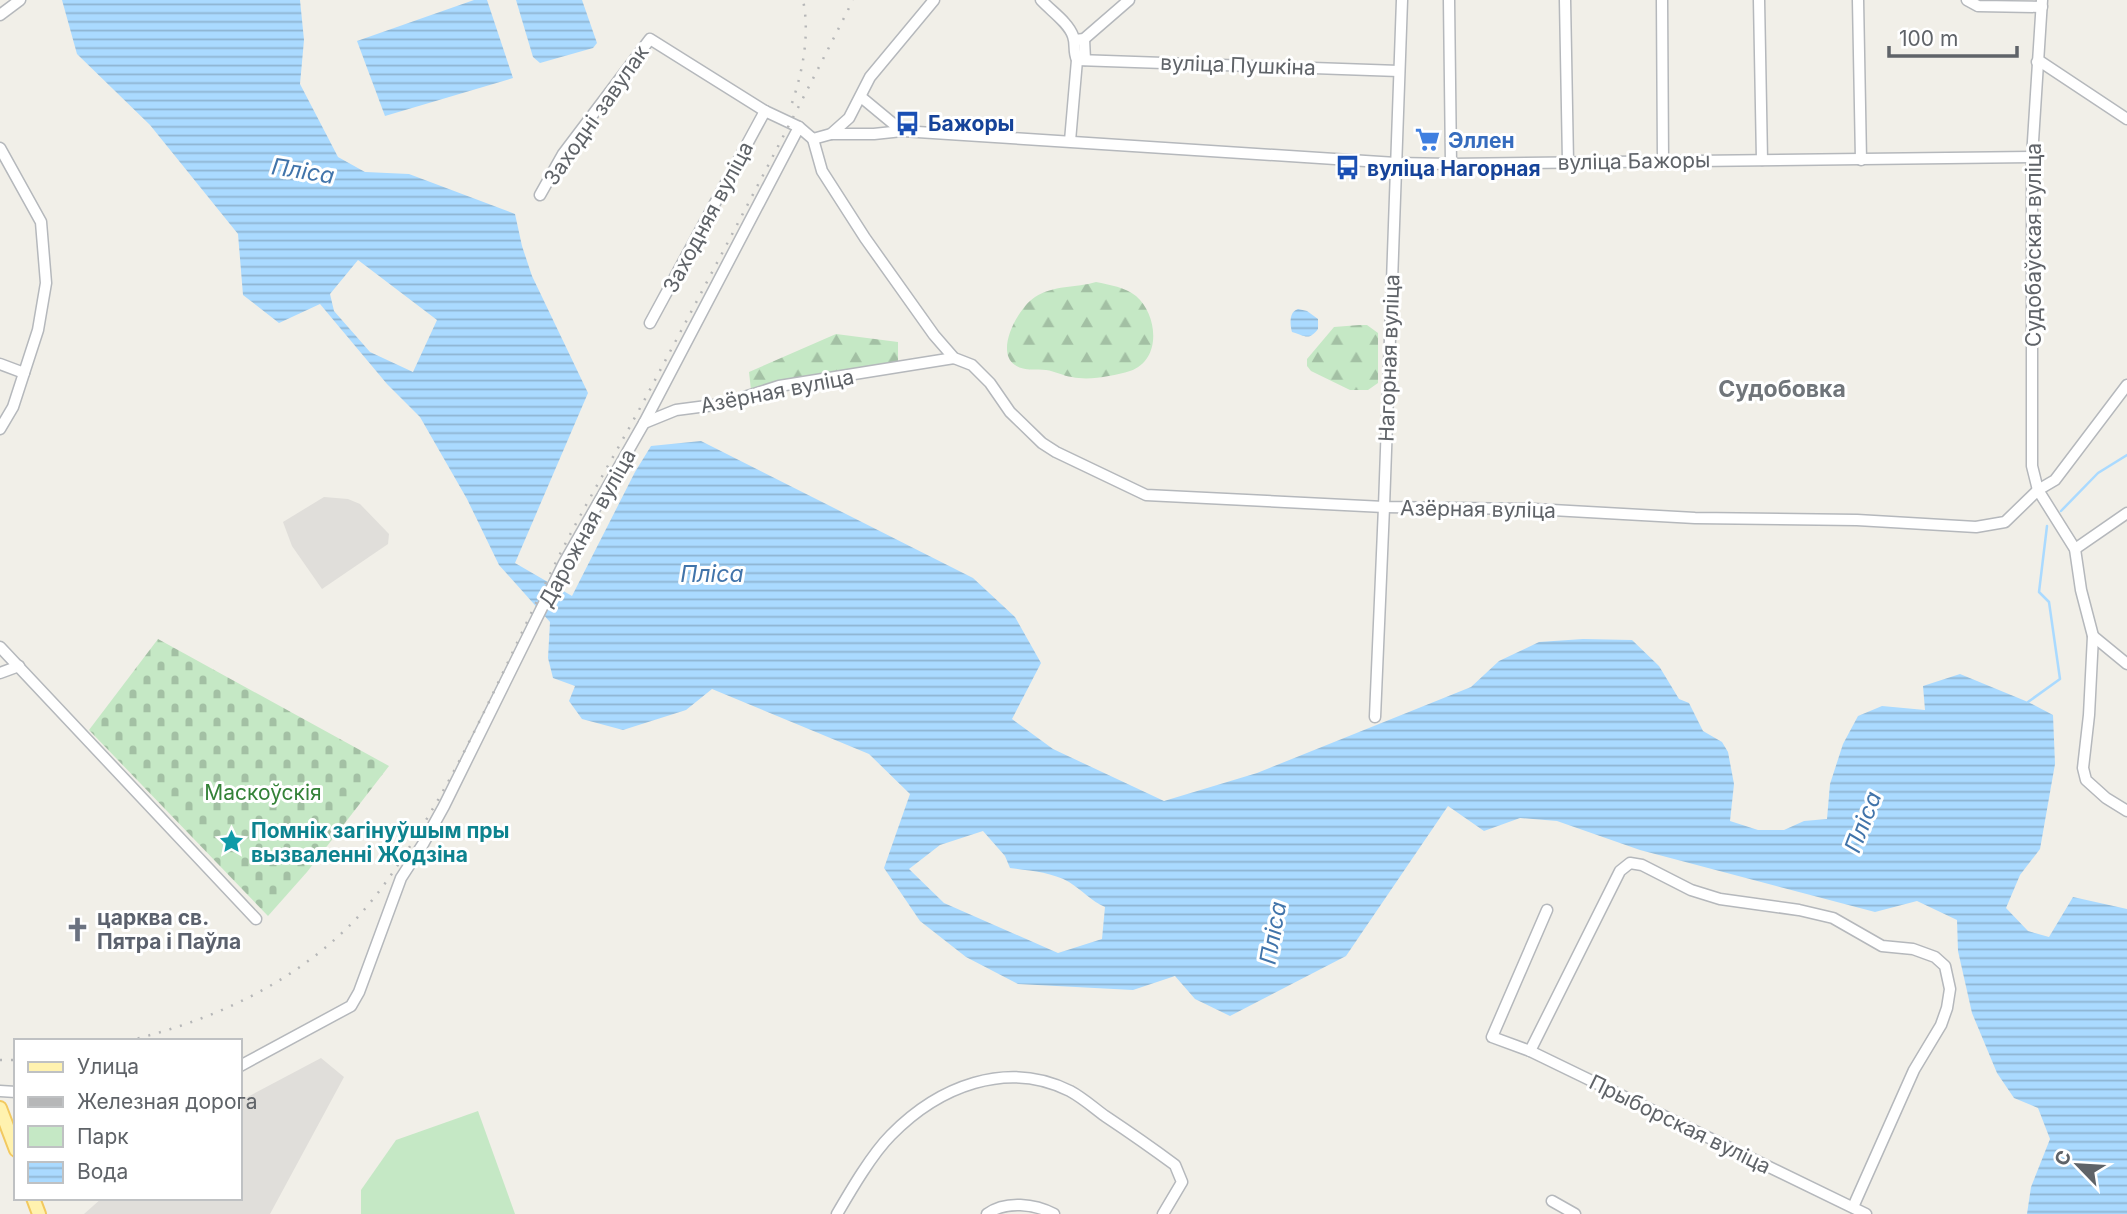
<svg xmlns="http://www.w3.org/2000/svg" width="2127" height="1214" viewBox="0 0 2127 1214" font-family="Inter,sans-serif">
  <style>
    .industrial { fill: #e0deda }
    .forest { fill: url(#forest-firs) }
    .cemetery { fill: url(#cemetery-stones) }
    .park { fill: #c5e8c5 }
    .water { fill: url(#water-rules); fill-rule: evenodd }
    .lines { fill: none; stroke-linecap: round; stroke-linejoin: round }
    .stream { stroke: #aadaff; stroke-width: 2.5 }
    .minor-casing { stroke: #b5b8bc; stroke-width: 13 }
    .major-casing { stroke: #f2c960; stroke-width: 16 }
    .minor { stroke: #fff; stroke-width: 10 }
    .major { stroke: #fff2af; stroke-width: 12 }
    .rail { stroke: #b6b7b8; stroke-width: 2.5; stroke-dasharray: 2 9; stroke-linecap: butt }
    .labels { text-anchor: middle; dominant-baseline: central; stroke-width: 6; stroke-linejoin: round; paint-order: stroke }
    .street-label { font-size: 21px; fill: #5f6368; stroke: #fff }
    .transit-label { font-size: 21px; font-weight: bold; fill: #164399; stroke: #fff; text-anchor: start }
    .shop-label { font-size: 21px; font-weight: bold; fill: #366cbe; stroke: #fff; text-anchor: start }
    .park-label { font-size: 21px; fill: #348238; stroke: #fff }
    .culture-label { font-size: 21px; font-weight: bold; fill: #0d838f; stroke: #fff; text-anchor: start }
    .worship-label { font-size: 21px; font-weight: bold; fill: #5b616d; stroke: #fff; text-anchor: start }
    .water-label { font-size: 23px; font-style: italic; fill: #4174aa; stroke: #fff }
    .neighbourhood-label { font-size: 23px; font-weight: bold; fill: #70757a; stroke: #fff }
  </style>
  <defs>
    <pattern id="forest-firs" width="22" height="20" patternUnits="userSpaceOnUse" patternTransform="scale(1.75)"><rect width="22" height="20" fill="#c5e8c5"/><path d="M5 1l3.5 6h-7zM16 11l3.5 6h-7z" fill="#a3c0a4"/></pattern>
    <pattern id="cemetery-stones" width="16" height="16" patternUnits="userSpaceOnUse" patternTransform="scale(1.75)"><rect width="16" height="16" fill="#c5e8c5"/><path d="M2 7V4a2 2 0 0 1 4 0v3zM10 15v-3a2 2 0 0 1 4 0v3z" fill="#a3c0a4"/></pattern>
    <pattern id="water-rules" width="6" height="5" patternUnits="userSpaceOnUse" patternTransform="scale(1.75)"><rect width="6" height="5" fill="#aadaff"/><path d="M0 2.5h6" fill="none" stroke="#8eb4d2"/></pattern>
  </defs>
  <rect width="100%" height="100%" fill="#f1efe8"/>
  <g class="industrial">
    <polygon points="324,497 348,499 360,504 389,534 388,544 322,589 292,546 283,522"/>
    <polygon points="321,1058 344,1077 270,1214 84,1214 102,1198 240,1198 240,1101"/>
  </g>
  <g class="forest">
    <path d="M1096,282c14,3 29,5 40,14 22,19 26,64 -6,75 -17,5 -41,10 -58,6 -9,-1 -17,-6 -26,-7 -10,-1 -22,1 -31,-5 -21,-14 4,-58 20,-68 18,-12 41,-9 61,-15z"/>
    <polygon points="1359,325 1367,325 1378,333 1378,383 1368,390 1350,390 1311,371 1307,366 1307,359 1334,327"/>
    <polygon points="836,334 898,342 898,362 751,390 749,372"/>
  </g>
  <polygon class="cemetery" points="158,639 389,766 307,872 268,916 89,730"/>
  <polygon class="park" points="478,1111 515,1214 361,1214 361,1190 396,1140"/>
  <g class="water">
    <path d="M62,0h238l4,40 -4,44 38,73 27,15 44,2 106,40 7,32 10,30 56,117 -73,170 57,33 63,-124 16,-26 50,-5 272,137 42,39 26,46 -29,56 41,30 111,52 93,-28 214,-86 28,-26 40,-19 44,-3 49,1 27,26 20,33 10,4 14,28 19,11 6,10 6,32 -4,37 28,9h26l20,-9 23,-2 3,-35 13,-40 15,-28 24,-10 43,4 -2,-24 37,-12 68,28 25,13 2,49 -15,85 -20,26 -14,33 22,23 21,6 24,-40 54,12v305h-100l4,-27 19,-48 -12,-31 -24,-10 -17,-25 -25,-60 -14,-62 -1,-31 -40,-19 -42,11 -235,-62 -83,-29 -37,-3 -36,13 -36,-25 -102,150 -116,60 -35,-17 -20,-23 -42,14 -115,-6 -52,-27 -46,-36 -36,-53 26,-74 -41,-40 -157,-65 -26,21 -63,20 -41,-11 -13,-18 6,-15 -22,-8 -5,-20 2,-36 -51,-57 -32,-66 -47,-82 -33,-33 -67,-80 -41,19 -36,-28 -5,-61 -88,-109 -73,-71zM358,260l79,60 -24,52 -43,-20 -36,-41 -4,-17zM983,831l22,25 5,12c20,3 41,4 59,14 13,8 22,19 36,25l-3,32 -44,14 -114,-50 -35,-34 31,-24z"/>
    <polygon points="474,0 487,0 513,78 385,116 357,41"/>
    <polygon points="516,0 582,0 597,43 593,48 540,63 533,57"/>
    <path d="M1298,309l9,2 11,8v10c-9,12 -13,7 -26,3 -2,-9 -3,-20 6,-23z"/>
  </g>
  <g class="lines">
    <g class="stream">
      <polyline points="2061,511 2098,473 2127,455"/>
      <polyline points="2028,702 2060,679 2049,602 2039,592 2047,526"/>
    </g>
    <defs>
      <g id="minor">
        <path d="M1041,0c10,11 27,22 32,36 3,8 0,15 4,24l-7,81"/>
        <polyline points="1449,0 1451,164"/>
        <polyline points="1565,0 1568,162"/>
        <polyline points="1662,0 1663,161"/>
        <polyline points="1759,0 1762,160"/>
        <polyline points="1858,0 1861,160"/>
        <polyline points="1967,0 1978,6 2042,7"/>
        <polyline points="2042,0 2032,157 2032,466 2038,490 2075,549 2081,590 2093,636 2089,715 2083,768 2086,780 2106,798 2127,811"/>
        <polyline points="0,15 20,0"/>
        <polyline points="1084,39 1085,60"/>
        <polyline points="1075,40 1084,39 1129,0"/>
        <polyline points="1077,60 1399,71"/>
        <polyline points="2037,62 2041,62 2127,119"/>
        <polyline points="861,97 902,131"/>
        <polyline points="831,134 874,134 902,131 1396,163 1451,164 2032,157"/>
        <polyline points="813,139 822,171 865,238 934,335 954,358 972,365 990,383 1010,412 1042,443 1056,452 1146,495 1384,507 1534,509 1695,518 1857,520 1976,527 2005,522 2038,490 2055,480 2127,385"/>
        <polyline points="0,148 41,222 46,283 38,330 13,407 0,429"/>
        <polyline points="540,195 563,154 650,39 765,111 799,127"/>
        <polyline points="650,323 765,111"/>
        <polyline points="0,364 24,373"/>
        <polyline points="644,423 676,410 722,404 779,386 954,358"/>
        <polyline points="2075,549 2127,513"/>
        <polyline points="2093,636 2127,664"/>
        <polyline points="0,647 256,919"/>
        <polyline points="0,673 19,666"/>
        <polyline points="1375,717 1384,507 1402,0"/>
        <polyline points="1547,910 1492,1037 1530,1051 1866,1214"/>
        <polyline points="1530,1051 1620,871 1630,863 1642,865 1691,890 1720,899 1799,910 1833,918 1882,946 1913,949 1935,957 1945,966 1950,989 1947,1008 1941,1025 1914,1070 1853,1207"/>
        <polyline points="240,1066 351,1006 359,992 401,878 423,844 444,806 564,563 644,423 799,127 813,139 831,134 849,118 870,77 934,0"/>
        <polyline points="0,1091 16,1092"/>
        <polyline points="1552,1201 1575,1214"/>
        <path d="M837,1214c14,-24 35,-60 54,-79 47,-48 115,-76 179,-44 13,7 24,17 35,25 24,16 47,32 70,49l7,17 -19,32"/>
        <path d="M987,1214c19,-14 48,-10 67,0"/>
      </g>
      <g id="major">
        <polyline points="0,1108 16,1150"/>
        <polyline points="33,1198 39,1214"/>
      </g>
    </defs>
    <use href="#minor" class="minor-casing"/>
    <use href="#major" class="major-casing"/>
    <use href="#minor" class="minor"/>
    <use href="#major" class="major"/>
    <g class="rail">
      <path d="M792,103c11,-33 18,-69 11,-103"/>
      <path d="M127,1041c85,-20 168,-58 229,-122 33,-36 57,-77 82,-119 42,-74 76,-153 114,-230 29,-59 63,-115 94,-173 70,-132 140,-264 207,-397"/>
      <polyline points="0,1060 16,1060"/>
    </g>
  </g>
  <defs>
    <symbol id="bus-bare" viewBox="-9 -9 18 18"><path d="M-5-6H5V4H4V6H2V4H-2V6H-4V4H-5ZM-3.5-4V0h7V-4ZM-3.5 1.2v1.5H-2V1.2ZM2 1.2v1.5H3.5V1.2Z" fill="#1a4fb4" stroke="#fff" stroke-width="2.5" paint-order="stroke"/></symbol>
    <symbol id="supermarket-bare" viewBox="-9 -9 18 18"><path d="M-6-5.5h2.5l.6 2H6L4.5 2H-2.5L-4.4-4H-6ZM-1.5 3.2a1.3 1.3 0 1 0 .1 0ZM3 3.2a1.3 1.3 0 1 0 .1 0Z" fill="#3f7fe0" stroke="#fff" stroke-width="2.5" paint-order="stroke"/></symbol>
    <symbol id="sight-bare" viewBox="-9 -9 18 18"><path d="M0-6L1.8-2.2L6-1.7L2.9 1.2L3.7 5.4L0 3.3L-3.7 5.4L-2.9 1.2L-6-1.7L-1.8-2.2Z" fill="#0f9aa8" stroke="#fff" stroke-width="2.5" paint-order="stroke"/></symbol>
    <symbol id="church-bare" viewBox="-9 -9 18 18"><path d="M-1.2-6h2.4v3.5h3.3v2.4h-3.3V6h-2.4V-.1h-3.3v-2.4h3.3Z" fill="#6b7280" stroke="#fff" stroke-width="2.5" paint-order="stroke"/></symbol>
  </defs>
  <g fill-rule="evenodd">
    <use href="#bus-bare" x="890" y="106" width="35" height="35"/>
    <use href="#supermarket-bare" x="1410" y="122" width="35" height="35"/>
    <use href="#bus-bare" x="1330" y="150" width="35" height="35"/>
    <use href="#sight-bare" x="214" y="824" width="35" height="35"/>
    <use href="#church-bare" x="60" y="912" width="35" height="35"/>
  </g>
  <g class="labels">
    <g class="street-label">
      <text transform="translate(1238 65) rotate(2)">вуліца Пушкіна</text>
      <text transform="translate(596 115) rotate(-55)">Заходні завулак</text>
      <text transform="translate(1634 161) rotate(-1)">вуліца Бажоры</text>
      <text transform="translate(708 217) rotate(-62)">Заходняя вуліца</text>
      <text transform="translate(2033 245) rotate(-90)">Судобаўская вуліца</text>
      <text transform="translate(1389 358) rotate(-88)">Нагорная вуліца</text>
      <text transform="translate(777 391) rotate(-11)">Азёрная вуліца</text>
      <text transform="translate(1478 509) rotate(1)">Азёрная вуліца</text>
      <text transform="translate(587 528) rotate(-61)">Дарожная вуліца</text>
      <text transform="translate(1680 1124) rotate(26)">Прыборская вуліца</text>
    </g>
    <g class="transit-label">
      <text x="928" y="123">Бажоры</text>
      <text x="1367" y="168">вуліца Нагорная</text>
    </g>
    <g class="shop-label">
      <text x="1448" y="140">Эллен</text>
    </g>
    <g class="park-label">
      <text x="263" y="792">Маскоўскія</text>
    </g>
    <g class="culture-label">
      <text x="251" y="830">Помнік загінуўшым пры<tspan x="251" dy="24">вызваленні Жодзіна</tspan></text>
    </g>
    <g class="worship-label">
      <text x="97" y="917">царква св.<tspan x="97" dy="24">Пятра і Паўла</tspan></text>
    </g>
    <g class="water-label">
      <text transform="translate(303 171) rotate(9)">Пліса</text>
      <text x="712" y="574">Пліса</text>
      <text transform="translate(1863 822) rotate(-69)">Пліса</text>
      <text transform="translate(1273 933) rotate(-80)">Пліса</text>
    </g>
    <g class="neighbourhood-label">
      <text x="1782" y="389">Судобовка</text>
    </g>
  </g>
  <rect x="14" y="1039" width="228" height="161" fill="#ffffff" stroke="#bfc1c3" stroke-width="2"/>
  <rect x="28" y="1062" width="35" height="10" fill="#fff2af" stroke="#bfc1c3" stroke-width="2"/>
  <text x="77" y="1074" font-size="21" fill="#5f6368">Улица</text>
  <rect x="28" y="1097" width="35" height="10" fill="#b6b7b8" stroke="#bfc1c3" stroke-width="2"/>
  <text x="77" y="1109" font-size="21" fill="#5f6368">Железная дорога</text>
  <rect x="28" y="1126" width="35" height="21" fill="#c5e8c5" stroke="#bfc1c3" stroke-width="2"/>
  <text x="77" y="1144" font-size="21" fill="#5f6368">Парк</text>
  <rect x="28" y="1162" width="35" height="21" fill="url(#water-rules)" stroke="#bfc1c3" stroke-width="2"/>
  <text x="77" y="1179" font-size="21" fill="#5f6368">Вода</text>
  <g transform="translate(2078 1165) rotate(295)" stroke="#ffffff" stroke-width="5" paint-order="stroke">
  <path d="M0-5L12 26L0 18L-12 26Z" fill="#5f6368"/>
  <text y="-10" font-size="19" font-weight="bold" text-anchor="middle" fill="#5f6368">С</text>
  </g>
  <path d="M1889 46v10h128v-10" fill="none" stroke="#5f6368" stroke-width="3.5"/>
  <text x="1899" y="46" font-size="21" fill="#5f6368" stroke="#ffffff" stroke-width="5" paint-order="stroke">100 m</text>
</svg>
